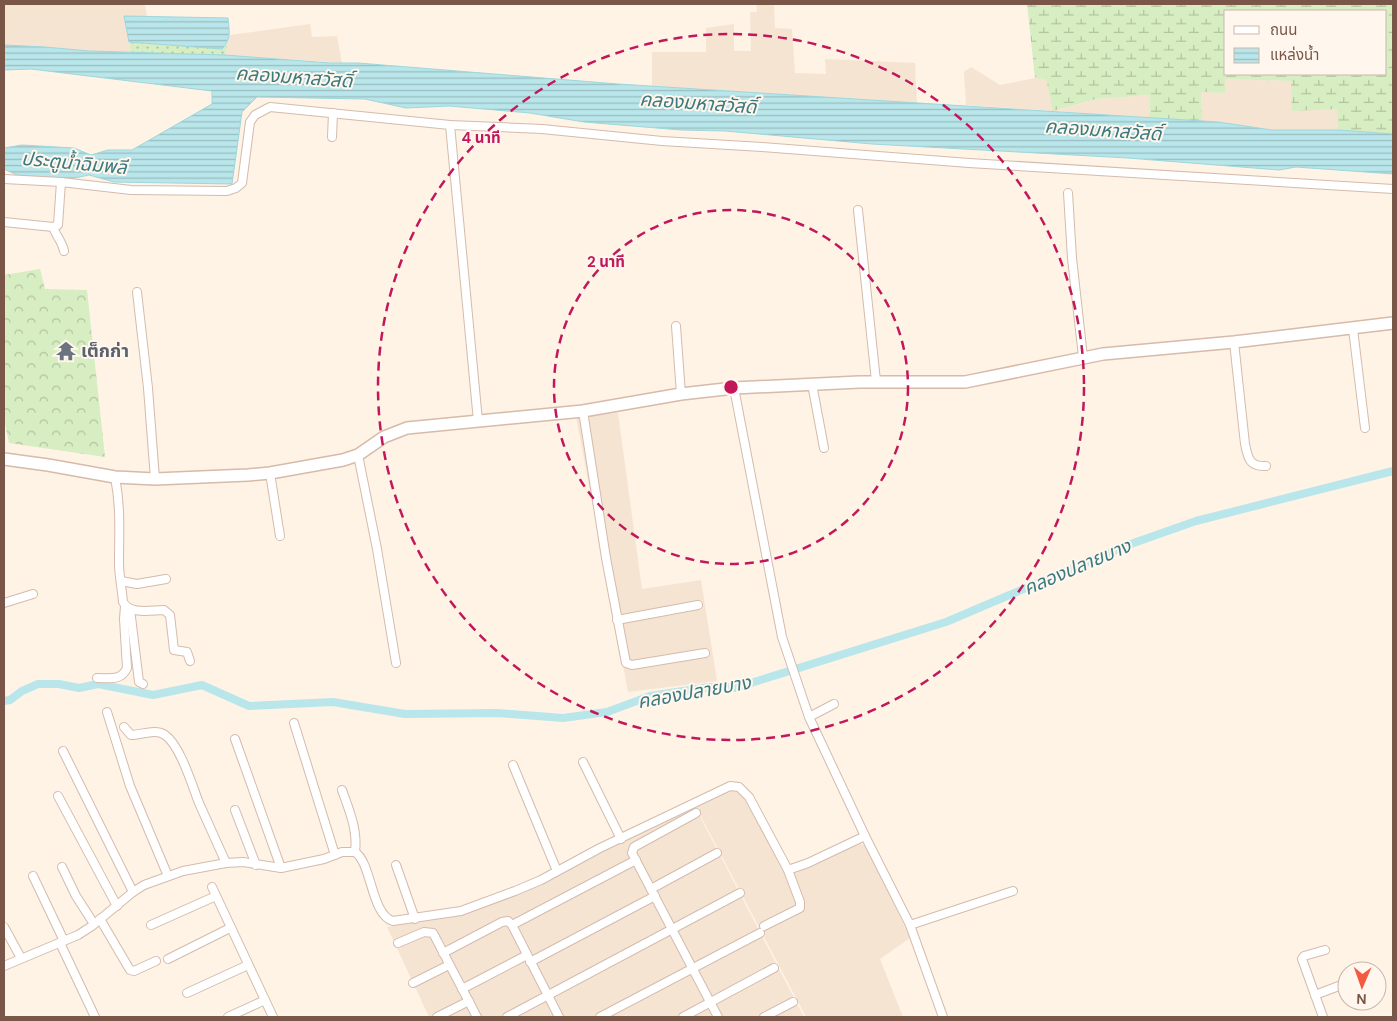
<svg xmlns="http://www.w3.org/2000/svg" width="1397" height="1021" viewBox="0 0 1397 1021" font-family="'DM Sans','Noto Sans Thai',sans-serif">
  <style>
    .residential { fill: #f6e4d3 }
    .grass { fill: url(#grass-dots) }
    .forest { fill: url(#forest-crowns) }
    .wetland { fill: url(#wetland-marsh); fill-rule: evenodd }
    .water { fill: url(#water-rules); stroke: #9dd7dc }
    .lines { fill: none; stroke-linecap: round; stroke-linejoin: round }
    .canal { stroke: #b8e6ea; stroke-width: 8 }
    .street-casing { stroke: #d4bbad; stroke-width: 10 }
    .secondary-casing { stroke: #d7baaa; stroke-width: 14 }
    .street { stroke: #fff; stroke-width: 8 }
    .secondary { stroke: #fff; stroke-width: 11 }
    .ring { fill: none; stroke: #c2185b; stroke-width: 2.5; stroke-dasharray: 9 6 }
    .labels { text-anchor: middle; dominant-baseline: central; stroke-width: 4; stroke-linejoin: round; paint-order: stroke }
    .worship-label { font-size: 18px; font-weight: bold; fill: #5b616d; stroke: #fff7ed; text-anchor: start }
    .water-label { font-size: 19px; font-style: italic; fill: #3a7a80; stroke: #fff7ed }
    .centre { fill: #c2185b; stroke: #fff7ed; stroke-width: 2.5 }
    .ring-label { font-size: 15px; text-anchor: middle; font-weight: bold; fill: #c2185b; stroke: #fff7ed; stroke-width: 4; stroke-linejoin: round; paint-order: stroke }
  </style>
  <defs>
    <pattern id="grass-dots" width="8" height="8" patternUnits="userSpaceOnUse" patternTransform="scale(1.25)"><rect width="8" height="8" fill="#d7edc2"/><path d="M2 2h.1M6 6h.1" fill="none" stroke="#b3c3a0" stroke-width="1.8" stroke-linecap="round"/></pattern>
    <pattern id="forest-crowns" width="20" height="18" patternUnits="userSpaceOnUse" patternTransform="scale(1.25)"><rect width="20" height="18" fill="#d7edc2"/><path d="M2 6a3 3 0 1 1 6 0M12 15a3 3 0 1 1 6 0" fill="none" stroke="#b3c3a0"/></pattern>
    <pattern id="wetland-marsh" width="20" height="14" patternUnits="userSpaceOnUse" patternTransform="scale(1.25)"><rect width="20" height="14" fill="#d7edc2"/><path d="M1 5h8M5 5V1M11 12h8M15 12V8" fill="none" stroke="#b3c3a0"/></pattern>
    <pattern id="water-rules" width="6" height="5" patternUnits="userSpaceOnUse" patternTransform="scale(1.25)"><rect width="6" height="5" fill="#b8e6ea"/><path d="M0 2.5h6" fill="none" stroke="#9bbdc0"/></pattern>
  </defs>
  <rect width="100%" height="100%" fill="#fef3e5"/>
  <g class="residential">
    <polygon points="4,4 145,4 147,17 124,16 131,52 89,51 45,47 4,45"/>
    <polygon points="756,4 774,4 775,28 792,29 795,73 826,74 825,59 915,63 917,103 652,86 652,52 706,52 706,28 734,24 734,51 751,51 750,12 757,12"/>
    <polygon points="310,24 312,37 337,36 342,63 225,55 230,35"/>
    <polygon points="971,67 1000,85 1035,78 1046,78 1054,111 1096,99 1150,95 1149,118 1053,111 966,105 964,72"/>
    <polygon points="1225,79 1292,81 1337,109 1338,130 1272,130 1202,121 1201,92 1225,93"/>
    <polygon points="618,413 642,589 701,580 717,681 628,692 576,417"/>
    <polygon points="732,790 744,795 782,866 796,873 858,843 866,846 910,938 880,959 903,1017 806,1017 696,807"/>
    <polygon points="695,807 804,1017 627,1017 626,1015 622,1017 429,1017 387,927 473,910"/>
  </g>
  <polygon class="grass" points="129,42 222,49 228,43 225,55 131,52"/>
  <polygon class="forest" points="40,269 45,289 87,290 105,457 9,443 4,419 4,275"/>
  <path class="wetland" d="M1027,4h366v130l-55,-4 -1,-21 -45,2 -1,-30 -66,-2v14l-24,-1 1,29 -53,-3 1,-23 -54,4 -43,12 -7,-32 -11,-1zM1226,11h160v63h-160z"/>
  <g class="water">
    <path d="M124,16l104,2c1,12 4,21 -6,31l-93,-7z"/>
    <polygon points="4,45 45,47 89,51 225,55 330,63 358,63 618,84 1218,122 1272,130 1338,130 1393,134 1393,174 1296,167 1279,170 1128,158 872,144 725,131 681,130 584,122 530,113 449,106 406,108 365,99 257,97 242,112 232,184 114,182 89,175 70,179 17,175 4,169 4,148 22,145 74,148 91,155 108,150 132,150 212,104 212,91 31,69 4,70"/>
  </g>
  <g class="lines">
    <polyline class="canal" points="4,701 10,700 22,691 38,684 59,684 79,688 98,684 153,695 202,685 249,706 333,702 405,714 498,713 563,718 607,712 650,696 709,687 735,688 946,622 1125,546 1196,521 1393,471"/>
    <defs>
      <g id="street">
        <polyline points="450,125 478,421"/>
        <polyline points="332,137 333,113"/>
        <polyline points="4,179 61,182 131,190 227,191 236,188 242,183 250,122 255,115 270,107 450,125 542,129 662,141 762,147 969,163 1393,189"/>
        <polyline points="1068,193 1072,258 1083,357"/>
        <polyline points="858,210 876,381"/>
        <polyline points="4,222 53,227 58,225 61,182"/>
        <path d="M53,227c3,9 9,14 11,24"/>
        <polyline points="137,292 148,388 155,479"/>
        <polyline points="676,326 681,394"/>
        <polyline points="1353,329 1365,428"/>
        <path d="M1234,342l11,102c3,15 5,23 21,22"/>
        <polyline points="812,384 824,448"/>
        <polyline points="734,388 782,637 809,717 865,836 910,925 943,1017"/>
        <polyline points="583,411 606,558 626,663 632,665 705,653"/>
        <polyline points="358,455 377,549 396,663"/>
        <polyline points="270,473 280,536"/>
        <path d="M115,477c6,31 4,55 4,86 0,13 3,26 4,39 7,13 28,8 41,8l6,5 4,35 13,2 3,9"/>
        <polyline points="121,581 137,584 166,579"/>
        <polyline points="4,603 33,594"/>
        <polyline points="130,609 139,682 143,684"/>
        <polyline points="617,620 698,605"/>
        <path d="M97,678c13,0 24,3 30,-10l-3,-49 1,-13"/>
        <polyline points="107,712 130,786 168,876"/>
        <polyline points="809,717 834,704"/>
        <polyline points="294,723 335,855"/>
        <path d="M124,727l7,8c10,0 25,-7 34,0 15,10 27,50 34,68 9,20 18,40 27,60l17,-1 38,6 43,-9 18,-7h13c17,11 16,63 38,69l68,-10 54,-20 26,-11 59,-32 130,-62 9,1 10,10 39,73 20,-7 57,-27"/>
        <polyline points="235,739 281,868"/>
        <polyline points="63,751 133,892"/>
        <polyline points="583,762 621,839"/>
        <polyline points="513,765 557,871"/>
        <path d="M342,790c7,20 16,40 13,62"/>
        <polyline points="58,796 117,906"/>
        <polyline points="235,810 256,865"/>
        <polyline points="696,813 634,847 632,853 718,1017"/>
        <polyline points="396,865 415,919"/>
        <polyline points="62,867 76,896 94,924"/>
        <polyline points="33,876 64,941"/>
        <polyline points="212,887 273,1017"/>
        <polyline points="651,889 717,853"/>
        <polyline points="100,919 130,970 134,971 156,961"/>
        <polyline points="151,925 216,896"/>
        <polyline points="512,925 636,860"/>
        <polyline points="910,925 1013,891"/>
        <polyline points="764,926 800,908 800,902 788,870"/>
        <polyline points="4,927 21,958"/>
        <polyline points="60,943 95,1017"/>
        <polyline points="398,943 424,932 433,933 477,1017"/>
        <polyline points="443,953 502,922 508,921 512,925 559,1017"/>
        <polyline points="168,959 230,928"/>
        <polyline points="530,962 655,896"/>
        <polyline points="4,966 78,935 92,926 133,892 144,885 183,871 226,863"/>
        <polyline points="413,983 449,965"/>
        <polyline points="462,989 527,955"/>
        <polyline points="187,993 248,965"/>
        <polyline points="1315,995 1344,984"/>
        <polyline points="228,1017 265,1000"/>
        <polyline points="437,1017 469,1001"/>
        <polyline points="507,1017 740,893"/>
        <polyline points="600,1017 760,933"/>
        <polyline points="683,1017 774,968"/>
        <polyline points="764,1017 793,1002"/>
        <polyline points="1323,1017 1302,959 1304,956 1325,950"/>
      </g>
      <polyline id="secondary" points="4,459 48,465 115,477 155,479 248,475 270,473 343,460 358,455 384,437 407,428 583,411 681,394 734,388 859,382 965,382 1103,354 1234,342 1393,323"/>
    </defs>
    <use href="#street" class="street-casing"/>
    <use href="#secondary" class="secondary-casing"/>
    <use href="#street" class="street"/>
    <use href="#secondary" class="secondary"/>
  </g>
  <g class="ring">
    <circle cx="731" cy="387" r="177"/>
    <circle cx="731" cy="387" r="353"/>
  </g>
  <defs>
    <symbol id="temple-bare" viewBox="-9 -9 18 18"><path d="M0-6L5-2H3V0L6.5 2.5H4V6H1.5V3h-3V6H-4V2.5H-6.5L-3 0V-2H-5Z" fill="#6b7280" stroke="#fff7ed" stroke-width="2.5" paint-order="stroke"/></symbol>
  </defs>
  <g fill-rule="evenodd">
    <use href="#temple-bare" x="52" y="337" width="28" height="28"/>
  </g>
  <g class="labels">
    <g class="worship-label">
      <text x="81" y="351">เต็กก่า</text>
    </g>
    <g class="water-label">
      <text transform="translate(294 77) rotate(4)">คลองมหาสวัสดิ์</text>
      <text transform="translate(698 103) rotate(4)">คลองมหาสวัสดิ์</text>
      <text transform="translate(1103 130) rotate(4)">คลองมหาสวัสดิ์</text>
      <text transform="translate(74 163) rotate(5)">ประตูน้ำฉิมพลี</text>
      <text transform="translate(1077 567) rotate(-23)">คลองปลายบาง</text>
      <text transform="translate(694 692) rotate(-10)">คลองปลายบาง</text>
    </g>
  </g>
  <circle cx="731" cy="387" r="8" class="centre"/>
  <g class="ring-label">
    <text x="481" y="143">4 นาที</text>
    <text x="606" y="267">2 นาที</text>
  </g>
  <rect width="1397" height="1021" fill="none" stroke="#7a5648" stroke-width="10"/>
  <rect x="1224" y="10" width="162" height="65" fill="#fff7ed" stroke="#cab7ab"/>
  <rect x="1234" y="26" width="25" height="8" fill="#ffffff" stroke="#cab7ab"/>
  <text x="1270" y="35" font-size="15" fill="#7a5648">ถนน</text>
  <rect x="1234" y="48" width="25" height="15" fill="url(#water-rules)" stroke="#cab7ab"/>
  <text x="1270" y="60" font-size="15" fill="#7a5648">แหล่งน้ำ</text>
  <g transform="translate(1362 986) rotate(182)"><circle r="24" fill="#fff7ed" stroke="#cab7ab"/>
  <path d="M0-4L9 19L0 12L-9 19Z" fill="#f25b41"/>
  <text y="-8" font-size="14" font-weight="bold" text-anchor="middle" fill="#7a5648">N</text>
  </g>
</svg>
